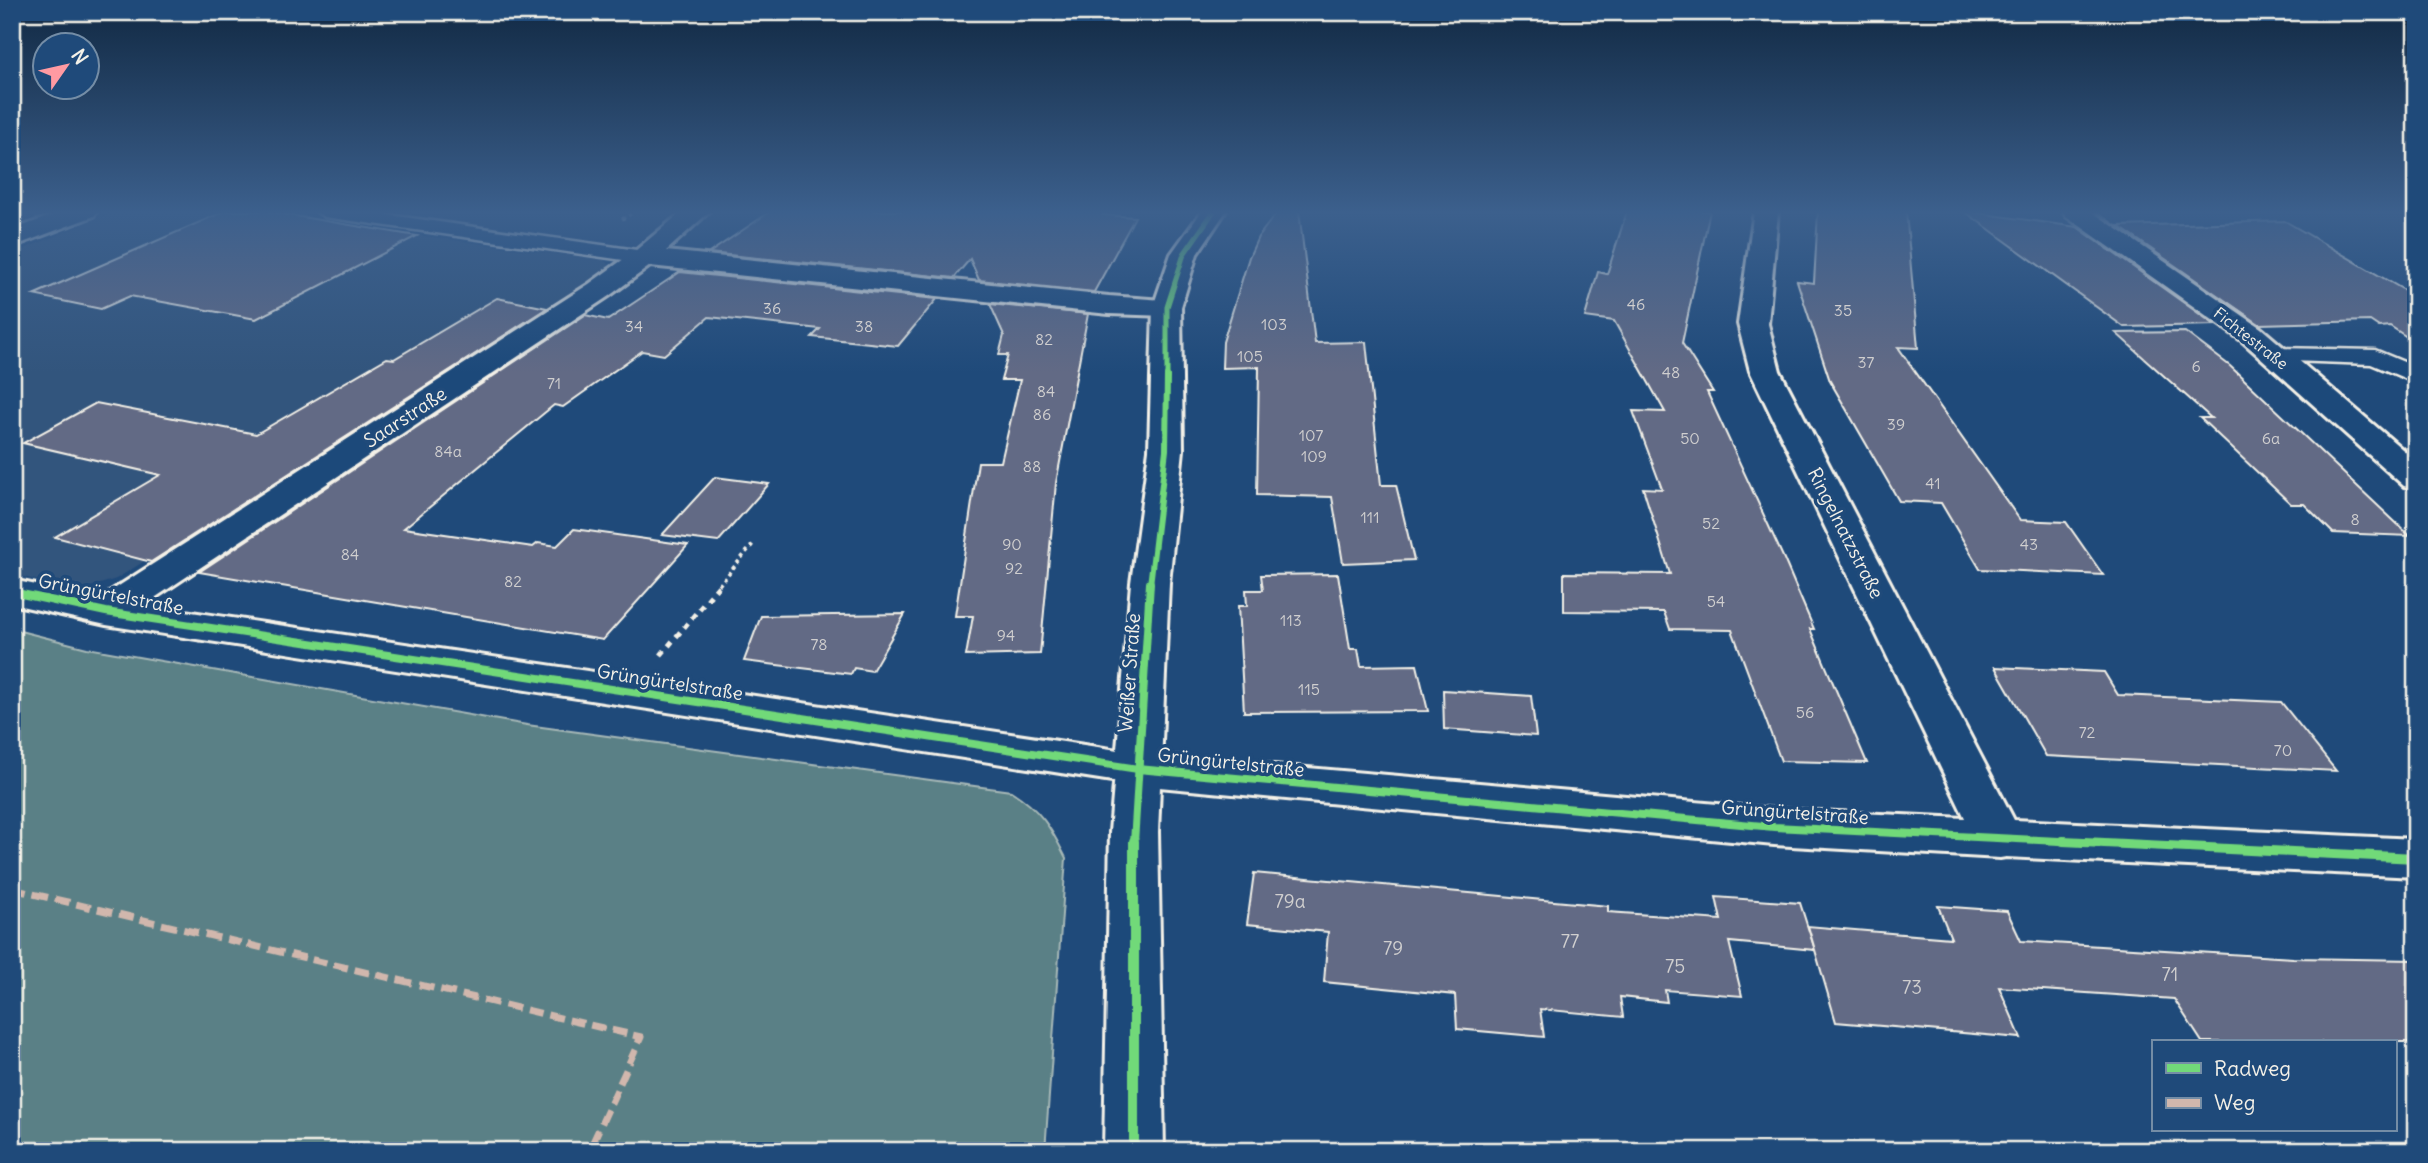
<svg xmlns="http://www.w3.org/2000/svg" width="2428" height="1163" viewBox="0 0 2428 1163" font-family="Delius,sans-serif">
  <style>
    .built { fill: #33547d }
    .green { fill: #5a8086; stroke: #a7b8b7; stroke-width: 2 }
    .building { fill: #626a85; stroke: #f4f1e8; stroke-width: 2 }
    .lines { fill: none; stroke-linecap: round; stroke-linejoin: round }
    .lane-casing { stroke: #f4f1e8; stroke-width: 5 }
    .street-casing { stroke: #f4f1e8; stroke-width: 6 }
    .secondary-casing { stroke: #f4f1e8; stroke-width: 6 }
    .path-far1 { stroke: #f4f1e8; stroke-width: 3.5; stroke-dasharray: 3.5 3.5; stroke-linecap: butt }
    .path { stroke: #f4f1e8; stroke-width: 5; stroke-dasharray: 6 6; stroke-linecap: butt }
    .lane { fill: #1f4a7a; fill-rule: evenodd }
    .street { fill: #1f4a7a; fill-rule: evenodd }
    .secondary { fill: #1f4a7a; fill-rule: evenodd }
    .quiet { stroke: #d1b7ad; stroke-width: 7; stroke-dasharray: 15 7; stroke-linecap: butt }
    .cycleway-far3-casing { stroke: #1f4a7a; stroke-width: 9 }
    .cycleway-far2-casing { stroke: #1f4a7a; stroke-width: 10 }
    .cycleway-far1-casing { stroke: #1f4a7a; stroke-width: 12 }
    .cycleway-casing { stroke: #1f4a7a; stroke-width: 14 }
    .cycleway-far3 { stroke: #71d979; stroke-width: 5 }
    .cycleway-far2 { stroke: #71d979; stroke-width: 6 }
    .cycleway-far1 { stroke: #71d979; stroke-width: 8 }
    .cycleway { stroke: #71d979; stroke-width: 10 }
    .labels { text-anchor: middle; dominant-baseline: central; stroke-width: 7; stroke-linejoin: round; paint-order: stroke }
    .number-label { font-size: 16px; fill: #d0cfcf }
    .far-street-label { font-size: 16px; fill: #f4f1e8; stroke: #1f4a7a }
    .street-label { font-size: 19px; fill: #f4f1e8; stroke: #1f4a7a }
    .near-number-label { font-size: 19px; fill: #d0cfcf }
  </style>
  <rect width="100%" height="100%" fill="#1f4a7a"/>
  <filter id="ink" filterUnits="userSpaceOnUse"><feTurbulence type="fractalNoise" baseFrequency=".0143" numOctaves="2"/><feDisplacementMap in="SourceGraphic" scale="14" xChannelSelector="R" yChannelSelector="G"/><feConvolveMatrix kernelMatrix="1 2 1 2 8 2 1 2 1" color-interpolation-filters="sRGB"/></filter>
  <g filter="url(#ink)">
    <polygon class="built" points="115,211 275,211 424,236 604,260 609,265 605,272 116,579 78,591 12,574 12,254"/>
    <path class="green" d="M12,629l75,19 440,77 484,66c30,19 40,37 55,67l-21,293h-1033z"/>
    <g class="building">
      <polygon points="225,211 265,211 417,236 256,319 130,296 101,309 33,295"/>
      <polygon points="771,211 1107,211 1103,215 1135,217 1094,292 979,280 970,259 954,278 709,253"/>
      <polygon points="1278,211 1299,211 1315,343 1366,342 1381,485 1396,485 1414,560 1343,563 1332,497 1257,495 1259,367 1222,368 1223,342 1249,257 1258,237"/>
      <polygon points="1627,211 1710,211 1682,343 1713,392 1707,392 1784,559 1814,629 1810,629 1867,763 1781,761 1732,630 1670,629 1664,612 1564,611 1564,573 1670,574 1643,488 1662,489 1633,411 1665,412 1614,321 1585,317 1598,272 1607,274"/>
      <polygon points="1818,211 1906,211 1918,348 1898,347 2020,520 2066,522 2103,575 1980,569 1941,503 1899,501 1830,381 1797,281 1814,283"/>
      <polygon points="1964,211 2077,227 2215,325 2124,327"/>
      <polygon points="2285,221 2416,297 2416,343 2390,326 2379,327 2370,321 2259,324 2118,226"/>
      <polygon points="680,272 937,299 898,346 812,337 820,329 709,317 664,355 642,351 563,407 554,405 404,528 533,547 538,543 557,546 574,529 688,545 603,640 199,572 585,315 608,320"/>
      <polygon points="497,298 547,308 151,562 55,537 160,475 23,443 96,403 256,434 387,358 394,359"/>
      <polygon points="990,304 1088,314 1056,483 1040,654 966,656 973,616 955,616 978,462 1001,462 1020,380 1001,380 1008,355 999,355 1004,335"/>
      <polygon points="2185,332 2230,366 2410,536 2333,533 2304,504 2291,504 2200,418 2211,418 2116,333"/>
      <polygon points="715,477 769,484 718,542 662,535"/>
      <polygon points="1338,574 1350,649 1358,649 1361,666 1417,665 1428,711 1244,712 1238,606 1247,606 1246,590 1263,590 1261,575"/>
      <polygon points="905,614 872,671 854,668 851,674 744,661 761,616"/>
      <polygon points="1995,667 2104,672 2118,695 2281,702 2336,771 2046,756"/>
      <polygon points="1443,690 1531,696 1536,736 1444,729"/>
      <polygon points="1254,873 1608,906 1608,912 1721,920 1716,897 1800,903 1815,950 1729,942 1742,996 1665,990 1667,1002 1620,997 1623,1017 1540,1009 1544,1037 1457,1029 1455,995 1324,982 1328,932 1247,924"/>
      <polygon points="1938,906 2007,911 2021,941 2293,958 2416,960 2416,1042 2202,1042 2174,999 1999,987 2021,1038 1836,1022 1808,926 1951,938"/>
    </g>
    <g class="lines">
      <defs>
        <g id="lane">
          <polygon points="315,211 362,211 644,251 651,253 654,257 651,261 644,263 325,217"/>
          <polygon points="2274,348 2375,350 2416,367 2416,383 2371,364 2266,360 2262,355 2266,350"/>
        </g>
        <g id="street">
          <polygon points="64,211 97,211 94,216 12,247 12,230"/>
          <polygon points="683,211 710,211 666,251 1109,296 1177,301 1181,307 1177,313 1167,316 1109,314 650,266 609,296 144,605 1138,753 1774,809 1965,818 1750,371 1738,324 1754,211 1778,211 1768,324 1780,371 2014,820 2416,839 2416,877 2006,857 2000,858 1774,845 1138,785 106,625 12,604 12,580 100,598 589,284 635,251"/>
          <polygon points="2063,211 2091,211 2261,328 2416,461 2416,489 2404,486 2241,340 2066,216"/>
        </g>
        <polygon id="secondary" points="1202,211 1226,211 1197,254 1181,307 1183,450 1169,583 1158,832 1164,1151 1104,1151 1110,832 1131,583 1149,450 1153,307 1171,254"/>
      </defs>
      <use href="#lane" class="lane-casing"/>
      <use href="#street" class="street-casing"/>
      <use href="#secondary" class="secondary-casing"/>
      <g class="path-far1">
        <polyline points="622,219 636,211"/>
        <polyline points="719,585 754,543"/>
      </g>
      <polyline class="path" points="661,655 721,583"/>
      <use href="#lane" class="lane"/>
      <use href="#street" class="street"/>
      <use href="#secondary" class="secondary"/>
      <polyline class="quiet" points="12,889 641,1037 589,1151"/>
      <defs>
        <polyline id="cycleway-far3" points="1167,378 1167,307 1184,254 1214,211"/>
        <polyline id="cycleway-far2" points="1150,585 1166,450 1167,376"/>
        <g id="cycleway-far1">
          <polyline points="12,592 106,612 1138,769 1774,827 2099,843"/>
          <polyline points="1134,843 1150,583"/>
        </g>
        <g id="cycleway">
          <polyline points="1134,841 1134,1151"/>
          <polyline points="2063,841 2416,858"/>
        </g>
      </defs>
      <use href="#cycleway-far3" class="cycleway-far3-casing"/>
      <use href="#cycleway-far2" class="cycleway-far2-casing"/>
      <use href="#cycleway-far1" class="cycleway-far1-casing"/>
      <use href="#cycleway" class="cycleway-casing"/>
      <use href="#cycleway-far3" class="cycleway-far3"/>
      <use href="#cycleway-far2" class="cycleway-far2"/>
      <use href="#cycleway-far1" class="cycleway-far1"/>
      <use href="#cycleway" class="cycleway"/>
    </g>
  </g>
  <linearGradient id="sky" x2="0" y2="1"><stop stop-color="#112943"/><stop offset="0.57" stop-color="#3c608d"/><stop offset="1" stop-color="#3c608d" stop-opacity="0"/></linearGradient>
  <rect width="2428" height="373" fill="url(#sky)"/>
  <g class="labels">
    <g class="number-label">
      <text x="1636" y="304">46</text>
      <text x="772" y="308">36</text>
      <text x="1843" y="310">35</text>
      <text x="1274" y="324">103</text>
      <text x="634" y="326">34</text>
      <text x="864" y="326">38</text>
      <text x="1044" y="339">82</text>
      <text x="1250" y="356">105</text>
      <text x="1866" y="362">37</text>
      <text x="2196" y="366">6</text>
      <text x="1671" y="372">48</text>
      <text x="554" y="383">71</text>
      <text x="1046" y="391">84</text>
      <text x="1042" y="414">86</text>
      <text x="1896" y="424">39</text>
      <text x="1311" y="435">107</text>
      <text x="1690" y="438">50</text>
      <text x="2271" y="438">6a</text>
      <text x="448" y="451">84a</text>
      <text x="1314" y="456">109</text>
      <text x="1032" y="466">88</text>
      <text x="1933" y="483">41</text>
      <text x="1370" y="517">111</text>
      <text x="2355" y="519">8</text>
      <text x="1711" y="523">52</text>
      <text x="1012" y="544">90</text>
      <text x="2029" y="544">43</text>
      <text x="350" y="554">84</text>
      <text x="1014" y="568">92</text>
      <text x="513" y="581">82</text>
      <text x="1716" y="601">54</text>
      <text x="1291" y="620">113</text>
      <text x="1006" y="635">94</text>
      <text x="819" y="644">78</text>
      <text x="1309" y="689">115</text>
      <text x="1805" y="712">56</text>
      <text x="2087" y="732">72</text>
      <text x="2283" y="750">70</text>
    </g>
    <g class="far-street-label">
      <text transform="translate(2251 338) rotate(38)">Fichtestraße</text>
    </g>
    <g class="street-label">
      <text transform="translate(405 417) rotate(-33)">Saarstraße</text>
      <text transform="translate(1846 533) rotate(63)">Ringelnatzstraße</text>
      <text transform="translate(111 594) rotate(11)">Grüngürtelstraße</text>
      <text transform="translate(1129 673) rotate(-86)">Weißer Straße</text>
      <text transform="translate(670 682) rotate(9)">Grüngürtelstraße</text>
      <text transform="translate(1231 762) rotate(6)">Grüngürtelstraße</text>
      <text transform="translate(1795 812) rotate(4)">Grüngürtelstraße</text>
    </g>
    <g class="near-number-label">
      <text x="1290" y="901">79a</text>
      <text x="1570" y="941">77</text>
      <text x="1393" y="948">79</text>
      <text x="1675" y="966">75</text>
      <text x="2170" y="974">71</text>
      <text x="1912" y="987">73</text>
    </g>
  </g>
  <rect width="2428" height="1163" fill="none" stroke="#1f4a7a" stroke-width="42"/>
  <rect x="21" y="21" width="2386" height="1121" fill="none" stroke="#f4f1e8" stroke-width="2.5" filter="url(#ink)"/>
  <rect x="2152" y="1040" width="245" height="91" fill="#1f4a7a" stroke="#748da6" stroke-width="2"/>
  <rect x="2166" y="1063" width="35" height="10" fill="#71d979" stroke="#748da6" stroke-width="2"/>
  <text x="2214" y="1076" font-size="21" fill="#f4f1e8">Radweg</text>
  <rect x="2166" y="1098" width="35" height="10" fill="#d1b7ad" stroke="#748da6" stroke-width="2"/>
  <text x="2214" y="1110" font-size="21" fill="#f4f1e8">Weg</text>
  <g transform="translate(66 66) rotate(56)"><circle r="33" fill="#1f4a7a" stroke="#748da6" stroke-width="2"/>
  <path d="M0-5L12 26L0 18L-12 26Z" fill="#ff9aa2"/>
  <text y="-10" font-size="19" font-weight="bold" text-anchor="middle" fill="#f4f1e8">N</text>
  </g>
</svg>
